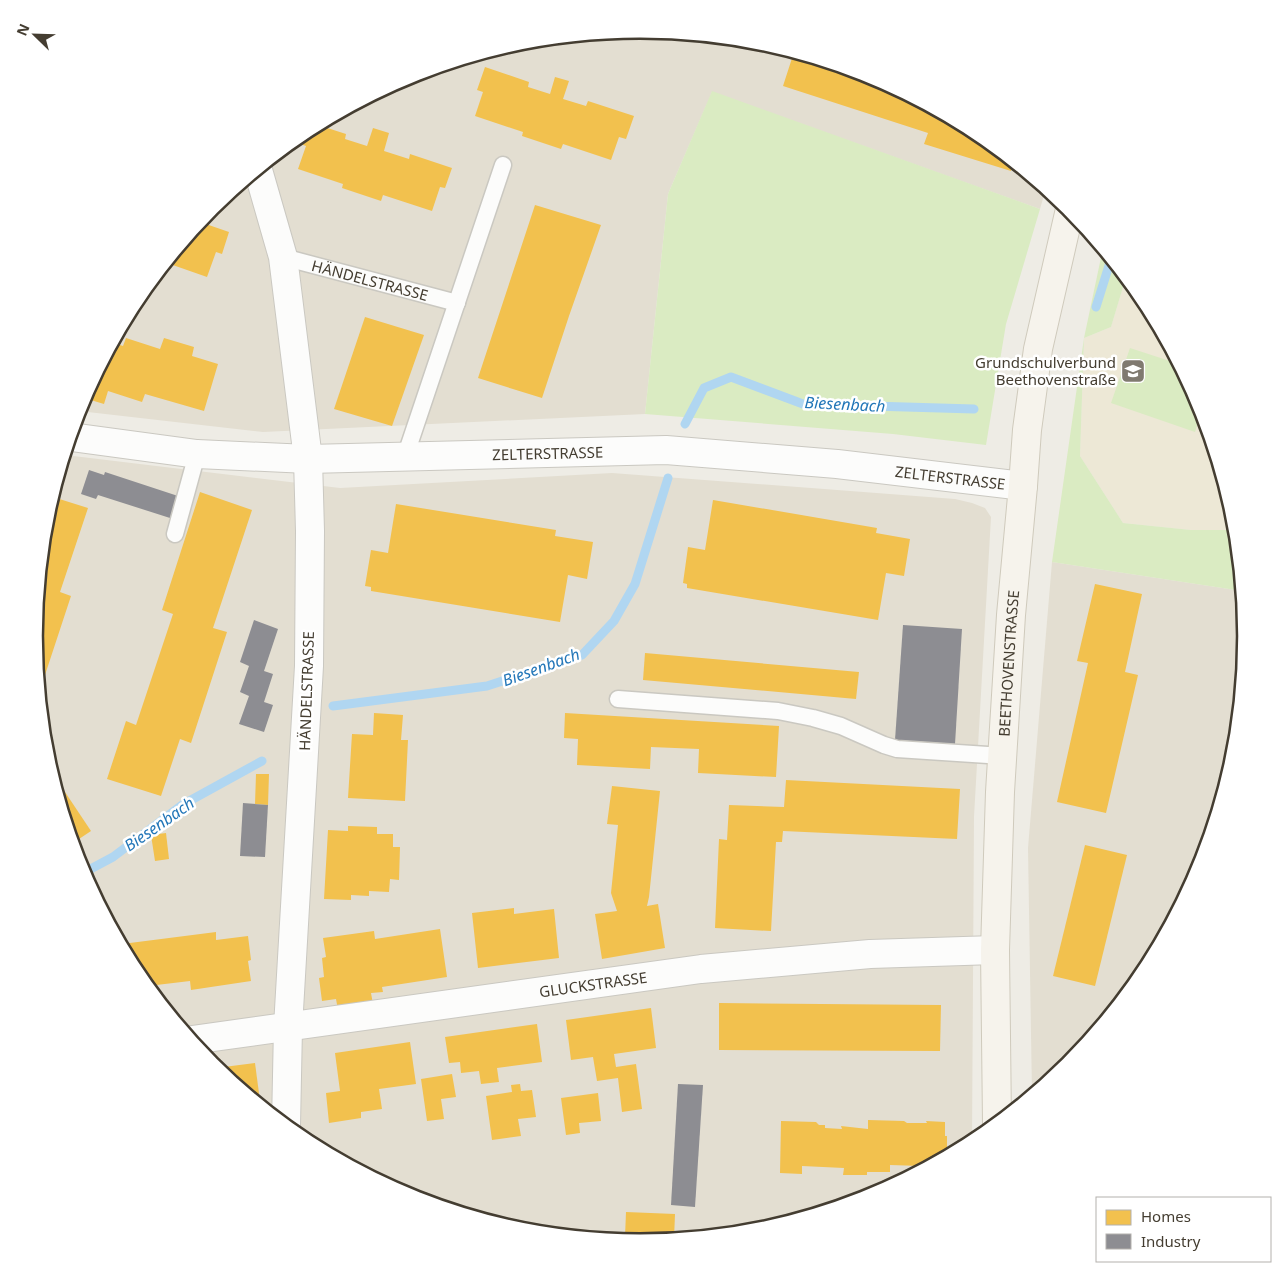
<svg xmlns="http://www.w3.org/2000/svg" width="1281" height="1272" viewBox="0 0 1281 1272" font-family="'Noto Sans',sans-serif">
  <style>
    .residential { fill: #e3ded1 }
    .education { fill: #ede8d6 }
    .green { fill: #daebc2 }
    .homes { fill: #f2c14e }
    .industry { fill: #8d8d92 }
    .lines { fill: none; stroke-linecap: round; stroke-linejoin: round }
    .stream { stroke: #b0d6f1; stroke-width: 9 }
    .lane-casing { stroke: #cac8c1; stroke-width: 19 }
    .street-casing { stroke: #cac8c1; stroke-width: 30 }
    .secondary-casing { stroke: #cfcabc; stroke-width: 30 }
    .lane { stroke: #fcfcfb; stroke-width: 16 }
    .street { stroke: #fcfcfb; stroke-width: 28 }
    .secondary { stroke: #f6f3ec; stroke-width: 28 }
    .labels { text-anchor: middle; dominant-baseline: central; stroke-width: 5; stroke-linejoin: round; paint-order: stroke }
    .street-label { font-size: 15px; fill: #443d31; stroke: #fff }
    .poi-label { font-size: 15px; fill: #443d31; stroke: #fff; text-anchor: end }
    .water-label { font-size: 16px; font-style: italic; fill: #2276b8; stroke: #fff }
    .rim { fill: none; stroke: #443d31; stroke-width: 2.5 }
  </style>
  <rect width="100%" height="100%" fill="#eeece5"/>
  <g class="residential">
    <polygon points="640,30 759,42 873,76 977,132 1046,188 1040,209 712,92 668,194 645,414 263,432 79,411 81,404 137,299 212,207 304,132 409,76 523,42"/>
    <polygon points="65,455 340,488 612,473 955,499 972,503 985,508 991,517 974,817 972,1143 872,1196 758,1230 640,1242 522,1230 408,1196 304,1140 212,1064 136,972 81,868 46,754 35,636 46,517"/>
    <polygon points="1052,562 1242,591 1246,636 1235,755 1200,868 1144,973 1069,1065 1032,1095 1028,848"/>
  </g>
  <polygon class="education" points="1126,277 1145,300 1200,404 1235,518 1236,530 1191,530 1123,523 1080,456 1084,338 1111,327"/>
  <g class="green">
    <polygon points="712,91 1040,209 1006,324 986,445 893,434 645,414 668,194"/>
    <polygon points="1103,248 1126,277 1111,327 1084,338 1080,456 1123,523 1191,530 1236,530 1242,591 1052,562 1084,338"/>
    <polygon points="1130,348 1179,364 1200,404 1202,410 1195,432 1111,403"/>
  </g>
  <g class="homes">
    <polygon points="794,52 873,76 977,132 1014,162 1011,171 924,144 928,133 783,86"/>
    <polygon points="485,67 529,82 528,87 550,94 555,77 569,81 563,99 586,106 588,101 634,116 626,139 619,137 611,160 563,144 561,149 522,136 523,132 475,116 483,92 477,90"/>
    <polygon points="318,125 346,134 345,139 367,146 373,128 389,133 384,151 409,159 410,154 452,168 445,188 440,187 432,211 383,195 381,201 342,188 343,184 298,169 306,146 298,143 301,135"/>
    <polygon points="535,205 601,225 569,316 542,398 478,378"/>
    <polygon points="200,222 229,232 222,254 216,252 207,277 167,263"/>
    <polygon points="365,317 424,335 392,426 334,409"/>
    <polygon points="126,338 160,349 164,338 194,347 192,356 218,364 204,411 145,394 142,402 108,391 104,404 84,398 114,343 123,346"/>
    <polygon points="200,492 252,510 213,628 227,632 191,743 180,739 161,796 107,779 126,721 136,725 173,614 162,610"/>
    <polygon points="53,497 88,508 60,592 71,596 44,678 38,676 35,636 46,517"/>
    <polygon points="713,500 877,528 876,533 910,539 904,576 886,573 878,620 687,588 687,584 683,583 688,547 705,550"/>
    <polygon points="396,504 556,530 555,536 593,542 587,579 568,575 560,622 371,591 371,587 365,586 371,550 388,553"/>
    <polygon points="1095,584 1142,594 1125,672 1138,675 1106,813 1057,802 1088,663 1077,661"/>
    <polygon points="645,653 859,672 856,699 643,680"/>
    <polygon points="374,713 403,715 401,740 408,740 405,801 348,798 352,734 373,735"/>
    <polygon points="565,713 779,726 776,777 698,773 699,749 651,747 650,769 577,765 578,739 564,738"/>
    <polygon points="1228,738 1236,739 1235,755 1222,797 1218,796 1225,778 1223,777"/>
    <polygon points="256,774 269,774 268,805 255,804"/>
    <polygon points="786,780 960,789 957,839 783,831 782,842 776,842 771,931 715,928 719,839 727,840 729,805 784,807"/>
    <polygon points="612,786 660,791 649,897 647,906 658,904 665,948 602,959 595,914 617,911 611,893 618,825 607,824"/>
    <polygon points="63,789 91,831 73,843 58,792"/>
    <polygon points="348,826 377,827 377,834 393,834 393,847 400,847 399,880 390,879 389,892 369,891 369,896 351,895 351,900 324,899 328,830 348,831"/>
    <polygon points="166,833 169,859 155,861 151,835"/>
    <polygon points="1085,845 1127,855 1095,986 1053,976"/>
    <polygon points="514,908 514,914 554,909 559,958 478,968 472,913"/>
    <polygon points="440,929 447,977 382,987 383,992 371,993 373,1004 338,1010 336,999 322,1001 319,978 324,977 322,958 326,957 323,938 374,931 375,939"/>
    <polygon points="216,932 216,940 248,936 251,960 248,961 251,981 191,990 190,981 148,986 136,972 122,944"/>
    <polygon points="719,1003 941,1005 940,1051 719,1050"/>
    <polygon points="651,1008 656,1048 614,1054 616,1067 636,1064 642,1109 622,1112 618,1078 597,1081 593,1057 571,1060 566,1020"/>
    <polygon points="537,1024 542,1062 497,1068 499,1082 481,1084 479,1071 461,1073 460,1062 449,1063 445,1037"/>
    <polygon points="410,1042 416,1084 379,1089 382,1109 361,1112 361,1118 329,1123 326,1093 340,1091 335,1053"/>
    <polygon points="255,1063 260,1101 257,1101 216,1068"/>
    <polygon points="452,1074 456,1097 441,1099 444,1119 427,1121 421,1079"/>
    <polygon points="520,1084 521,1091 532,1090 536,1117 518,1119 521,1136 492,1140 486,1096 512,1092 511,1085"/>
    <polygon points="598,1093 601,1121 579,1123 580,1133 566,1135 561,1098"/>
    <polygon points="868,1120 904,1121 907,1123 927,1123 926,1121 945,1122 945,1136 947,1136 947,1149 945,1149 944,1157 921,1170 921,1166 890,1165 890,1172 867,1172 867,1175 843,1175 844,1168 802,1166 802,1174 780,1173 781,1121 816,1122 819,1125 825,1125 825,1128 842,1129 841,1126 868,1129"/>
    <polygon points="626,1212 675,1214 674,1239 625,1237"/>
  </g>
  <g class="industry">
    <polygon points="89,470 104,475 105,472 178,496 170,518 98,495 96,499 81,494"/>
    <polygon points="254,620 278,629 264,671 273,674 264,702 273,705 264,732 239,724 249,696 240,692 249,666 240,662"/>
    <polygon points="903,625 962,629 955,744 895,740"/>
    <polygon points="243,803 268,805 265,857 240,856"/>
    <polygon points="678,1084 703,1085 695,1207 671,1205"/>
  </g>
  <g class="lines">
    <g class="stream">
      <polyline points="1096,307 1111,259"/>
      <polyline points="685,424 704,388 731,377 803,404 974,409"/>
      <polyline points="333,706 487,686 582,655 614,621 635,584 668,478"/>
      <polyline points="83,873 113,857 182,805 262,761"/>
    </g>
    <defs>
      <g id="lane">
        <path id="s1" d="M283,257l174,46"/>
        <polyline points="405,457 503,165"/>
        <polyline points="175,534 197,454"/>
        <polyline points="618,699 778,711 813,718 841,726 884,745 897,749 1003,756"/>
      </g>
      <g id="street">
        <polyline points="258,170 283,257 308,459 310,531 309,666 288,1027 286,1125"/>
        <path id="s2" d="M71,437l126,17 111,5 358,-9 171,14 186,22"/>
        <path id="s3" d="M192,1040l509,-71 169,-15 125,-4"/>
      </g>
      <g id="secondary">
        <path id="s4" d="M997,1123l-2,-173 5,-158 11,-177 12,-129 4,-56 11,-81 32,-140"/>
      </g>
    </defs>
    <use href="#lane" class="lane-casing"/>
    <use href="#street" class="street-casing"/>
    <use href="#secondary" class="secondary-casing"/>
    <use href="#lane" class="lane"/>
    <use href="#street" class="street"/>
    <use href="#secondary" class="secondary"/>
  </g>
  <defs>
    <symbol id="school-square" viewBox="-11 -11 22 22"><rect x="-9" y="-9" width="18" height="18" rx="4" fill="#807a70" stroke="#fff"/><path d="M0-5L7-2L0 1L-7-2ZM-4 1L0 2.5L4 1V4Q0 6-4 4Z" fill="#fff"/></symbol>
  </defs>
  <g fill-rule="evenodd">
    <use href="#school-square" x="1119" y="357" width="28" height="28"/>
  </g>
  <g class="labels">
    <g class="street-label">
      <text stroke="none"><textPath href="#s1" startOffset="90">HÄNDELSTRASSE</textPath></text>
      <text stroke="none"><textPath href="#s2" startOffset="478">ZELTERSTRASSE</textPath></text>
      <text stroke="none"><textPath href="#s2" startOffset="882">ZELTERSTRASSE</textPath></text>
      <text stroke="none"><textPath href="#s4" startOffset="460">BEETHOVENSTRASSE</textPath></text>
      <text transform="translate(306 691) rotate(-88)">HÄNDELSTRASSE</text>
      <text stroke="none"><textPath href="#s3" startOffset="405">GLUCKSTRASSE</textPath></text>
    </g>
    <g class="poi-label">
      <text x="1116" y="362">Grundschulverbund<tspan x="1116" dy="17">Beethovenstraße</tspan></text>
    </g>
    <g class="water-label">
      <text transform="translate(845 404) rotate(3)">Biesenbach</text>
      <text transform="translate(541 667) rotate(-20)">Biesenbach</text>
      <text transform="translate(159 824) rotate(-35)">Biesenbach</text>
    </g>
  </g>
  <path d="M0 0H1281V1272H0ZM43 636a597 597 0 1 1 1194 0a597 597 0 1 1-1194 0Z" fill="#fff" fill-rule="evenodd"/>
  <path class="rim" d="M43 636a597 597 0 1 1 1194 0a597 597 0 1 1-1194 0Z"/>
  <rect x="1096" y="1197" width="175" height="65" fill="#ffffff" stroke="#b4b1ad"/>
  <rect x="1106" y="1210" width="25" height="15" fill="#f2c14e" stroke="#b4b1ad"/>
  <text x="1141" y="1222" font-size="15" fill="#443d31">Homes</text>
  <rect x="1106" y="1234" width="25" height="15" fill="#8d8d92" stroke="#b4b1ad"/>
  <text x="1141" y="1247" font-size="15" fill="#443d31">Industry</text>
  <g transform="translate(35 35) rotate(293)" stroke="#ffffff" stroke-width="4" paint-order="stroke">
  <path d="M0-4L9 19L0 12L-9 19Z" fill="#443d31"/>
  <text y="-8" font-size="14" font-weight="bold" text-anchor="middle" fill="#443d31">N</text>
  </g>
</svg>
